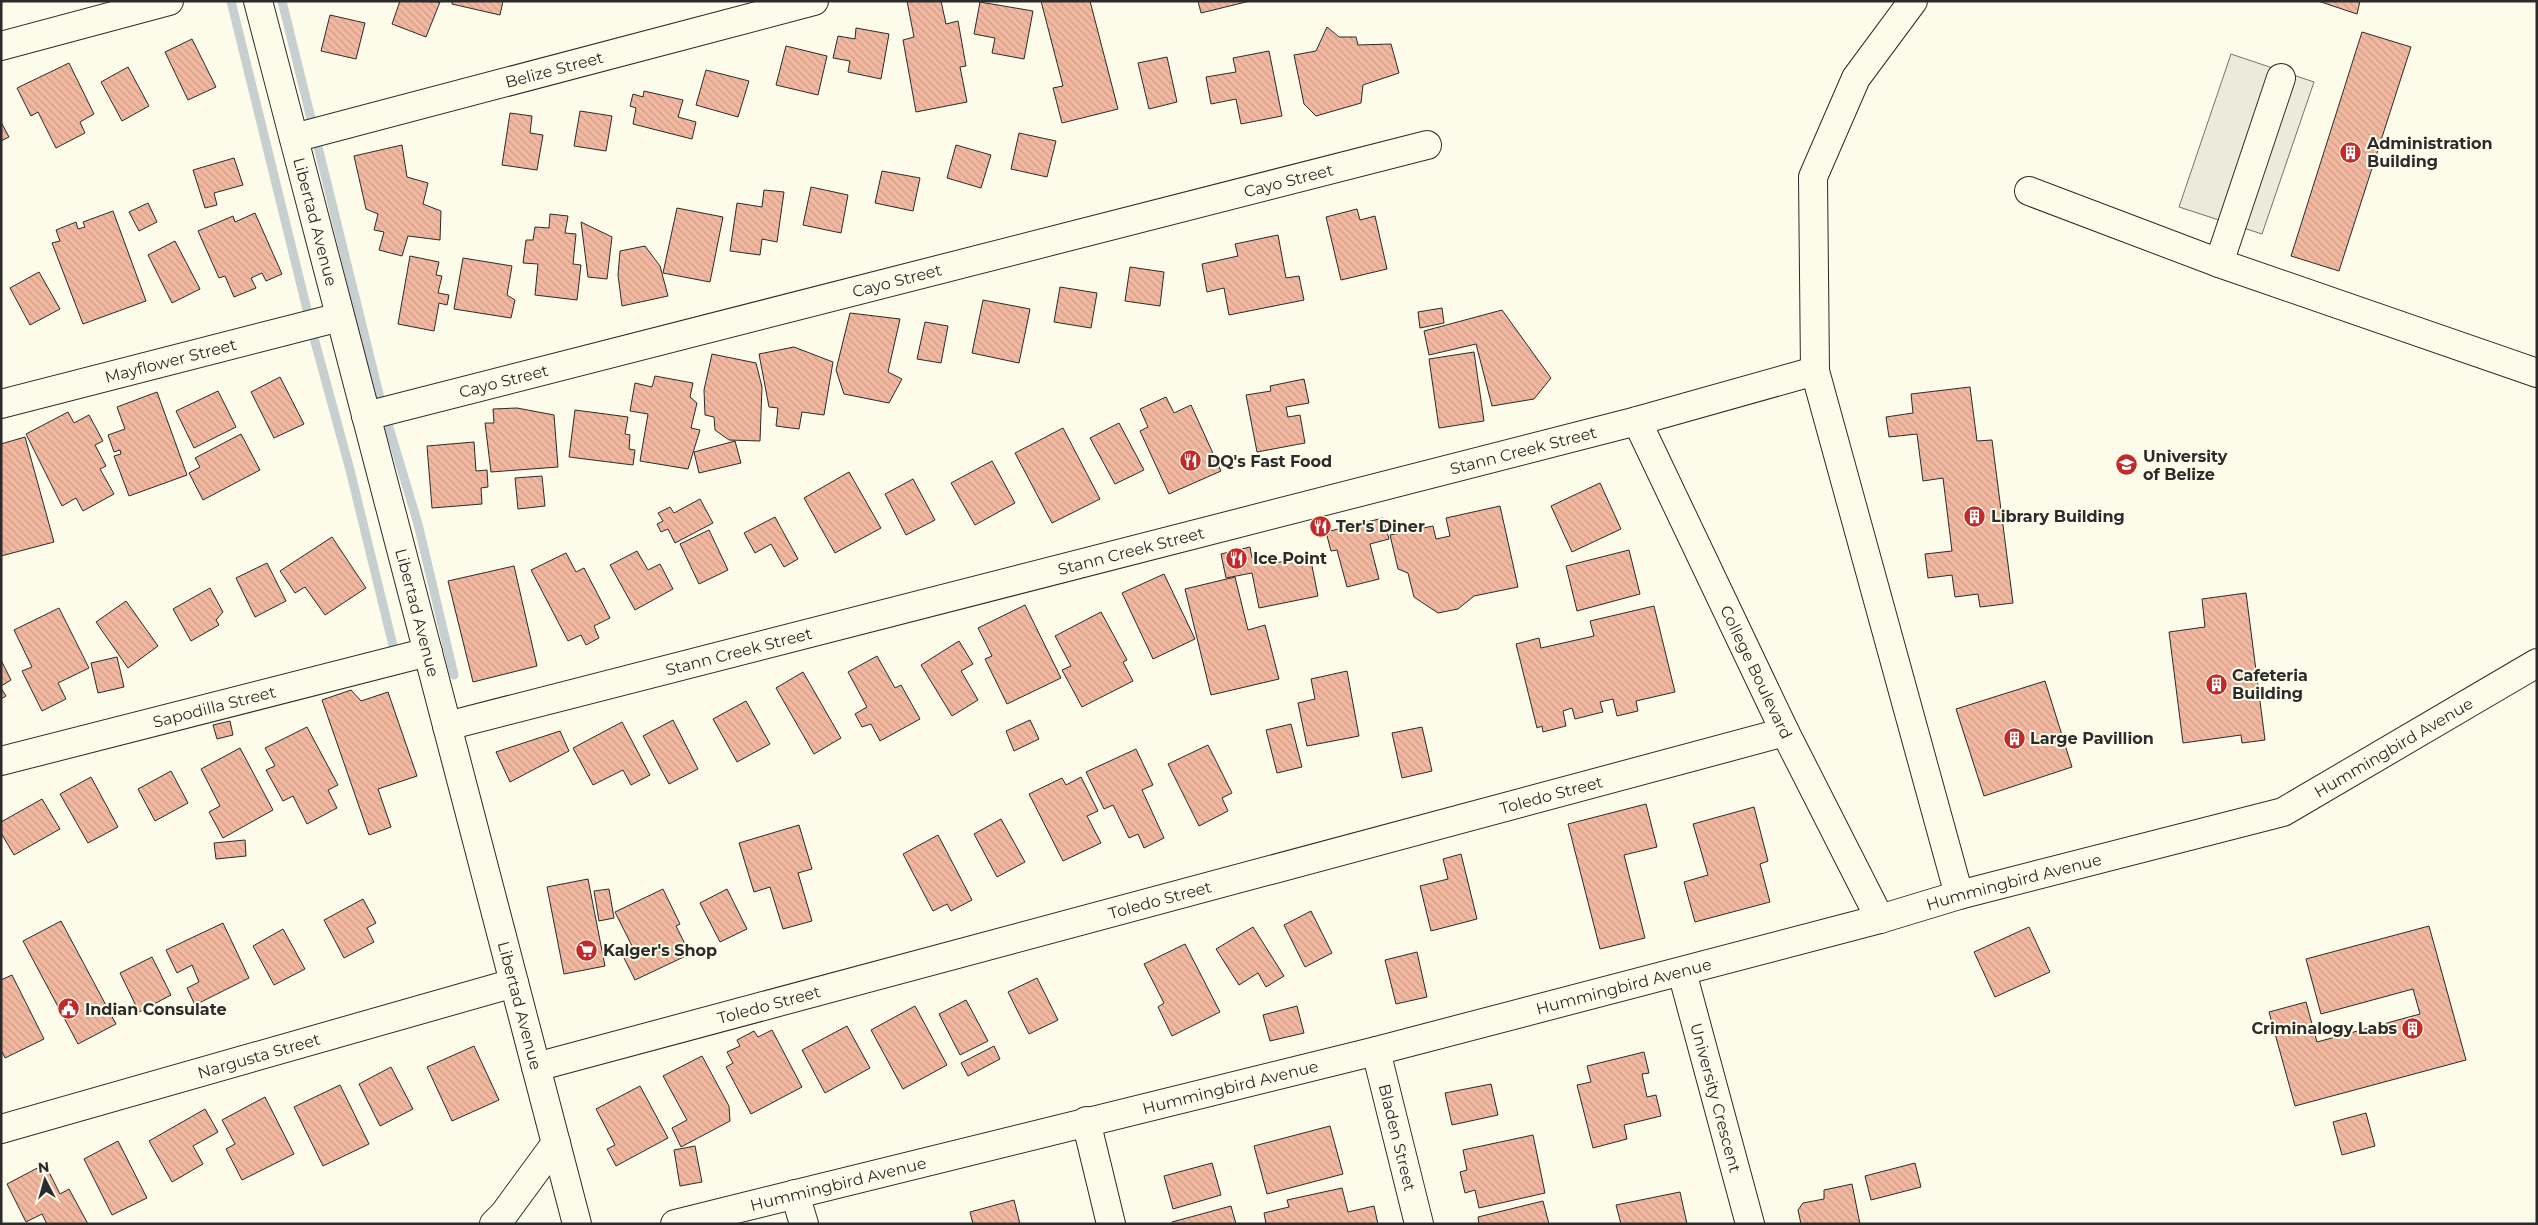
<svg xmlns="http://www.w3.org/2000/svg" width="2538" height="1225" viewBox="0 0 2538 1225" font-family="Montserrat,sans-serif">
  <style>
    .parking { fill: #eceadb; stroke: #74746e }
    .lines { fill: none; stroke-linecap: round; stroke-linejoin: round }
    .stream { stroke: #c7d0d0; stroke-width: 9 }
    .building { fill: url(#building-back-hatch); stroke: #2b2b2b }
    .minor-casing { stroke: #2b2b2b; stroke-width: 30 }
    .minor { stroke: #fdfbea; stroke-width: 28 }
    .labels { text-anchor: middle; dominant-baseline: central; stroke-width: 4; stroke-linejoin: round; paint-order: stroke }
    .street-label { font-size: 16px; fill: #2b2b2b; stroke: #fdfbea }
    .poi-label { font-size: 16px; font-weight: bold; fill: #2b2b2b; stroke: #fdfbea; text-anchor: start }
  </style>
  <defs>
    <pattern id="building-back-hatch" width="6" height="6" patternUnits="userSpaceOnUse" patternTransform="scale(1.25)"><rect width="6" height="6" fill="#f2b8a0"/><path d="M-1 5l2 2M0 0l6 6M5-1l2 2" fill="none" stroke="#d09e8a"/></pattern>
  </defs>
  <rect width="100%" height="100%" fill="#fdfbea"/>
  <polygon class="parking" points="2231,54 2314,82 2262,234 2179,207"/>
  <g class="lines">
    <g class="stream">
      <polyline points="231,1 314,338 350,470 396,658"/>
      <polyline points="282,1 379,394 418,524 454,675"/>
    </g>
  </g>
  <g class="building">
    <polygon points="400,1 440,2 426,37 392,24"/>
    <polygon points="452,1 503,1 500,15 452,4"/>
    <polygon points="907,1 941,1 946,24 958,21 966,66 960,67 967,102 916,112 903,40 914,37"/>
    <polygon points="1041,1 1090,1 1118,109 1062,123 1053,88 1063,86"/>
    <polygon points="1198,1 1250,1 1201,13"/>
    <polygon points="2318,1 2360,1 2357,14"/>
    <polygon points="980,2 1033,11 1024,59 992,53 995,38 974,34"/>
    <polygon points="330,15 365,23 356,59 321,51"/>
    <polygon points="1327,27 1339,37 1356,37 1358,45 1391,44 1399,73 1363,85 1361,103 1316,116 1304,104 1294,55 1316,51"/>
    <polygon points="856,28 889,34 881,79 848,72 850,61 833,58 838,36 855,39"/>
    <polygon points="2362,32 2411,47 2339,271 2291,256"/>
    <polygon points="192,39 216,87 188,100 165,52"/>
    <polygon points="786,46 827,56 818,95 776,85"/>
    <polygon points="1269,51 1282,116 1241,124 1236,99 1211,104 1206,77 1236,72 1233,58"/>
    <polygon points="1167,57 1177,102 1149,109 1138,63"/>
    <polygon points="69,63 94,114 80,122 85,133 56,148 38,112 31,116 17,88"/>
    <polygon points="128,67 149,106 122,121 101,82"/>
    <polygon points="706,70 749,81 738,117 696,105"/>
    <polygon points="644,91 683,100 678,117 696,122 692,139 633,124 636,108 630,106 633,94 643,97"/>
    <polygon points="580,111 612,116 606,151 574,146"/>
    <polygon points="510,113 532,116 530,133 543,135 537,170 502,165"/>
    <polygon points="1,122 9,137 1,141"/>
    <polygon points="1019,133 1056,141 1047,177 1011,169"/>
    <polygon points="402,145 407,177 428,183 423,204 441,211 440,240 408,236 402,256 379,250 384,232 374,230 378,214 366,209 354,156"/>
    <polygon points="956,145 991,155 981,188 947,178"/>
    <polygon points="234,158 243,185 214,193 217,205 205,208 193,170"/>
    <polygon points="882,171 920,178 913,211 875,203"/>
    <polygon points="811,187 848,195 841,233 803,225"/>
    <polygon points="764,190 784,192 777,242 762,239 760,255 730,251 737,203 762,207"/>
    <polygon points="148,203 157,222 139,231 129,212"/>
    <polygon points="677,208 723,217 710,282 663,273"/>
    <polygon points="1357,209 1360,220 1375,216 1387,269 1341,280 1326,217"/>
    <polygon points="113,211 146,301 83,324 52,243 60,241 56,230 76,222 78,229 85,227 83,222"/>
    <polygon points="255,213 282,274 266,281 262,273 251,278 256,288 234,297 225,276 219,278 198,231 233,216 235,222"/>
    <polygon points="550,214 568,216 565,233 576,234 573,264 581,265 577,300 535,295 538,264 523,263 526,240 533,240 535,227 549,228"/>
    <polygon points="581,222 612,237 607,279 588,277"/>
    <polygon points="1278,235 1286,278 1299,276 1304,300 1229,315 1224,288 1207,292 1202,264 1238,256 1235,244"/>
    <polygon points="175,241 200,289 172,303 148,255"/>
    <polygon points="645,246 660,266 668,296 622,306 618,275 620,251"/>
    <polygon points="410,256 439,262 436,275 442,276 438,293 449,295 447,305 439,303 434,331 398,324"/>
    <polygon points="463,258 512,266 507,295 515,300 511,318 454,309"/>
    <polygon points="1130,267 1164,272 1160,306 1125,301"/>
    <polygon points="39,272 60,309 30,325 10,288"/>
    <polygon points="1060,287 1097,293 1091,328 1054,322"/>
    <polygon points="983,300 1030,309 1019,363 972,353"/>
    <polygon points="1442,308 1444,323 1420,328 1418,312"/>
    <polygon points="1502,310 1551,378 1534,399 1492,406 1476,344 1429,355 1424,331"/>
    <polygon points="850,313 900,319 888,372 902,379 889,403 844,394 836,370"/>
    <polygon points="925,322 948,326 941,363 917,359"/>
    <polygon points="794,347 833,362 824,415 802,412 799,429 776,426 778,408 769,407 759,354"/>
    <polygon points="1474,352 1484,421 1439,428 1429,359"/>
    <polygon points="712,354 756,363 762,387 760,441 729,440 715,430 714,417 705,415 704,390"/>
    <polygon points="655,376 693,383 690,397 697,403 691,428 700,430 688,469 640,461 648,414 630,411 635,383 652,387"/>
    <polygon points="280,377 304,424 274,438 251,392"/>
    <polygon points="1304,379 1309,403 1286,407 1288,417 1300,415 1305,443 1257,452 1246,395 1271,391 1270,386"/>
    <polygon points="1970,387 1977,441 1992,440 2013,603 1980,607 1978,594 1955,597 1952,575 1928,578 1925,554 1952,551 1943,478 1923,481 1917,434 1889,437 1886,417 1913,413 1911,394"/>
    <polygon points="218,391 236,427 194,448 176,411"/>
    <polygon points="157,392 187,475 129,496 114,456 121,454 120,450 114,452 108,435 125,429 117,407"/>
    <polygon points="1166,397 1174,413 1191,405 1221,471 1169,494 1140,431 1148,427 1140,409"/>
    <polygon points="517,408 554,415 558,467 491,472 485,423 494,423 493,409"/>
    <polygon points="575,410 628,417 625,434 630,435 629,449 635,450 633,465 569,457"/>
    <polygon points="68,412 74,423 89,415 103,441 95,445 106,466 100,469 114,494 83,511 76,498 62,506 26,434"/>
    <polygon points="1119,423 1144,470 1115,484 1090,438"/>
    <polygon points="1063,428 1100,499 1052,523 1015,453"/>
    <polygon points="241,434 260,470 203,500 189,473 200,467 195,458"/>
    <polygon points="25,437 54,542 1,556 1,444"/>
    <polygon points="735,441 741,463 699,473 694,452"/>
    <polygon points="474,442 476,471 487,470 488,487 481,488 482,504 432,508 427,446"/>
    <polygon points="992,461 1015,503 975,525 951,483"/>
    <polygon points="849,472 881,528 835,553 804,498"/>
    <polygon points="542,476 545,506 518,509 515,478"/>
    <polygon points="913,479 935,520 906,535 885,494"/>
    <polygon points="1600,483 1621,529 1572,552 1551,506"/>
    <polygon points="700,499 713,523 675,543 668,529 661,532 657,524 663,521 658,513 670,507 674,513"/>
    <polygon points="1500,506 1518,587 1474,596 1458,609 1438,613 1414,597 1408,573 1398,569 1390,535 1433,526 1436,539 1450,536 1446,518"/>
    <polygon points="775,517 798,559 784,567 771,544 755,553 744,533"/>
    <polygon points="1383,518 1389,539 1370,544 1379,579 1347,587 1337,550 1331,551 1326,532"/>
    <polygon points="709,530 728,570 699,584 680,544"/>
    <polygon points="332,537 366,588 325,615 305,587 295,593 280,571"/>
    <polygon points="1250,547 1252,558 1268,555 1270,564 1310,556 1318,596 1259,608 1252,573 1226,578 1221,554"/>
    <polygon points="1629,550 1640,594 1577,611 1566,566"/>
    <polygon points="637,551 648,570 660,564 673,589 635,610 610,565"/>
    <polygon points="566,553 576,572 584,568 610,618 594,626 599,638 586,645 581,635 568,641 531,570"/>
    <polygon points="267,563 286,601 255,617 236,578"/>
    <polygon points="514,566 537,666 473,682 448,581"/>
    <polygon points="1164,574 1195,639 1153,659 1122,593"/>
    <polygon points="1235,577 1248,630 1265,625 1279,679 1211,695 1185,589"/>
    <polygon points="210,588 223,612 216,620 219,625 191,641 173,609"/>
    <polygon points="2246,593 2265,740 2242,743 2241,735 2183,743 2169,632 2205,627 2202,599"/>
    <polygon points="126,601 158,646 128,668 96,622"/>
    <polygon points="1025,605 1061,678 1007,704 985,659 992,656 978,628"/>
    <polygon points="1654,606 1675,692 1636,701 1638,711 1617,716 1613,699 1600,702 1603,712 1575,719 1572,708 1563,711 1566,726 1543,732 1542,726 1537,728 1516,644 1539,638 1541,648 1594,636 1590,621"/>
    <polygon points="59,608 89,668 58,683 66,699 42,711 22,671 32,667 14,630"/>
    <polygon points="1101,612 1127,660 1123,662 1133,681 1082,707 1062,670 1071,666 1055,636"/>
    <polygon points="959,641 973,664 961,671 978,700 952,716 921,665"/>
    <polygon points="877,656 895,688 901,685 920,719 880,741 871,724 862,727 855,714 867,707 848,672"/>
    <polygon points="117,657 124,687 98,693 91,663"/>
    <polygon points="1,660 11,680 1,686"/>
    <polygon points="1347,671 1359,736 1307,746 1298,703 1315,699 1311,679"/>
    <polygon points="803,672 841,738 814,754 776,688"/>
    <polygon points="2045,681 2072,767 1984,796 1956,709"/>
    <polygon points="1,688 6,696 1,699"/>
    <polygon points="351,690 361,701 388,692 417,776 378,789 391,827 369,835 322,700"/>
    <polygon points="746,701 770,744 737,762 713,719"/>
    <polygon points="673,720 698,769 669,784 643,736"/>
    <polygon points="1030,720 1039,739 1014,751 1006,731"/>
    <polygon points="230,721 233,735 217,739 213,725"/>
    <polygon points="622,722 650,775 631,785 623,770 593,785 573,748"/>
    <polygon points="1291,724 1302,767 1277,773 1266,730"/>
    <polygon points="307,727 338,785 328,790 337,808 307,824 293,796 283,801 266,770 275,766 265,748"/>
    <polygon points="1422,727 1432,771 1402,778 1392,733"/>
    <polygon points="560,731 569,751 510,782 496,752"/>
    <polygon points="1208,745 1232,793 1222,798 1228,811 1199,826 1168,764"/>
    <polygon points="240,748 273,810 223,838 209,812 220,806 201,769"/>
    <polygon points="1136,749 1153,785 1142,790 1164,838 1144,848 1138,834 1129,838 1113,805 1104,809 1086,772"/>
    <polygon points="171,771 188,803 155,821 138,789"/>
    <polygon points="91,777 118,827 88,843 60,794"/>
    <polygon points="1081,777 1098,811 1087,816 1101,843 1063,861 1029,794 1062,778 1066,785"/>
    <polygon points="42,799 60,829 14,855 1,833 1,822"/>
    <polygon points="1646,804 1657,847 1624,855 1645,938 1600,949 1568,824"/>
    <polygon points="1754,807 1768,861 1760,864 1770,902 1695,922 1684,882 1708,875 1693,824"/>
    <polygon points="1001,819 1025,862 997,877 974,834"/>
    <polygon points="799,825 812,869 798,873 812,921 783,929 770,887 754,892 739,843"/>
    <polygon points="938,835 972,900 951,911 947,904 933,911 903,854"/>
    <polygon points="245,840 246,856 216,859 214,843"/>
    <polygon points="1461,854 1477,919 1431,931 1420,886 1448,879 1443,859"/>
    <polygon points="588,879 605,966 564,974 547,887"/>
    <polygon points="609,889 614,918 599,921 594,891"/>
    <polygon points="663,889 680,924 676,926 690,954 635,980 622,954 633,948 615,912"/>
    <polygon points="727,889 747,929 720,942 700,903"/>
    <polygon points="363,899 376,923 367,928 374,942 344,958 324,920"/>
    <polygon points="1311,911 1332,953 1305,967 1284,925"/>
    <polygon points="61,921 116,1024 78,1044 23,941"/>
    <polygon points="223,923 249,978 195,1005 187,988 199,982 192,965 177,973 166,950"/>
    <polygon points="2429,926 2466,1060 2295,1106 2269,1012 2306,1002 2317,1042 2420,1014 2413,989 2321,1014 2306,959"/>
    <polygon points="1253,927 1284,976 1266,987 1258,973 1239,985 1216,949"/>
    <polygon points="2029,927 2050,972 1995,997 1974,952"/>
    <polygon points="283,929 305,969 274,985 253,946"/>
    <polygon points="1185,944 1220,1012 1172,1036 1158,1007 1164,1003 1144,964"/>
    <polygon points="1417,952 1427,997 1396,1004 1385,960"/>
    <polygon points="152,957 171,995 139,1012 120,973"/>
    <polygon points="12,975 44,1039 5,1058 1,1050 1,980"/>
    <polygon points="1037,978 1058,1020 1029,1034 1008,992"/>
    <polygon points="966,1000 988,1041 960,1055 939,1014"/>
    <polygon points="915,1006 947,1065 903,1089 871,1030"/>
    <polygon points="1297,1006 1304,1033 1270,1041 1263,1015"/>
    <polygon points="847,1026 870,1068 825,1093 802,1050"/>
    <polygon points="772,1030 802,1087 751,1114 726,1067 733,1063 727,1052 740,1046 737,1040 754,1031 758,1037"/>
    <polygon points="474,1046 499,1100 452,1121 427,1067"/>
    <polygon points="994,1046 1000,1059 968,1076 961,1063"/>
    <polygon points="1644,1052 1649,1073 1642,1074 1647,1097 1656,1095 1661,1116 1624,1125 1627,1139 1593,1148 1577,1085 1591,1082 1587,1066"/>
    <polygon points="702,1056 729,1106 730,1121 681,1147 672,1128 687,1120 663,1076"/>
    <polygon points="391,1067 413,1109 380,1126 359,1084"/>
    <polygon points="1491,1084 1498,1115 1452,1125 1445,1093"/>
    <polygon points="340,1085 369,1144 323,1166 294,1107"/>
    <polygon points="640,1086 668,1138 616,1166 607,1149 615,1145 596,1109"/>
    <polygon points="265,1097 294,1154 242,1180 226,1149 235,1144 222,1120"/>
    <polygon points="205,1109 218,1132 193,1146 203,1164 172,1182 149,1141"/>
    <polygon points="2366,1113 2375,1146 2342,1155 2333,1122"/>
    <polygon points="1330,1126 1343,1174 1267,1194 1254,1146"/>
    <polygon points="1533,1135 1545,1193 1479,1208 1475,1190 1465,1193 1460,1172 1467,1170 1463,1150"/>
    <polygon points="118,1141 147,1198 112,1215 84,1159"/>
    <polygon points="695,1146 702,1182 680,1186 674,1150"/>
    <polygon points="1212,1163 1221,1195 1173,1209 1164,1176"/>
    <polygon points="1915,1163 1921,1187 1871,1200 1865,1176"/>
    <polygon points="45,1164 60,1194 69,1189 88,1224 47,1224 42,1214 26,1222 7,1184"/>
    <polygon points="1852,1184 1860,1224 1801,1224 1798,1210 1803,1203 1824,1199 1824,1190"/>
    <polygon points="1342,1188 1348,1212 1374,1206 1378,1224 1266,1224 1264,1213 1289,1207 1287,1200"/>
    <polygon points="1680,1192 1687,1224 1621,1224 1616,1205"/>
    <polygon points="1014,1200 1020,1224 973,1224 970,1212"/>
    <polygon points="1543,1201 1549,1224 1479,1224 1478,1217"/>
    <polygon points="1231,1206 1236,1224 1173,1224 1172,1222"/>
  </g>
  <g class="lines">
    <defs>
      <g id="minor">
        <path id="s1" d="M258,1l319,1223"/>
        <polyline points="1913,1 1856,78 1813,177 1815,371 1959,895"/>
        <polyline points="1,46 169,1"/>
        <path id="s2" d="M294,138l520,-137"/>
        <polyline points="2029,191 2219,263 2537,373"/>
        <polyline points="2219,263 2281,78"/>
        <path id="s3" d="M1,404l339,-87"/>
        <path id="s4" d="M366,416l1061,-271"/>
        <path id="s5" d="M1637,421l148,311 95,187"/>
        <path id="s6" d="M447,726l1190,-305 178,-50"/>
        <path id="s7" d="M1,761l427,-109"/>
        <path id="s8" d="M1682,972l68,252"/>
        <path id="s9" d="M1376,1051l43,173"/>
        <path id="s10" d="M536,1067l1249,-335"/>
        <polyline points="1086,1121 1111,1224"/>
        <path id="s11" d="M1,1129l513,-146"/>
        <polyline points="795,1194 804,1224"/>
        <polyline points="494,1224 504,1214 556,1143"/>
        <path id="s12" d="M675,1224l701,-173 504,-132 79,-24 324,-83 254,-149"/>
      </g>
    </defs>
    <use href="#minor" class="minor-casing"/>
    <use href="#minor" class="minor"/>
  </g>
  <defs>
    <symbol id="building-disc" viewBox="-11 -11 22 22"><circle r="9.5" fill="#c62828" stroke="#fdfbea"/><path d="M-4-6H4V6H1V3H-1V6H-4ZM-2.5-4.3h1.7v1.8h-1.7ZM.8-4.3h1.7v1.8H.8ZM-2.5-1h1.7V.8h-1.7ZM.8-1h1.7V.8H.8Z" fill="#fff"/></symbol>
    <symbol id="restaurant-disc" viewBox="-11 -11 22 22"><circle r="9.5" fill="#c62828" stroke="#fdfbea"/><path d="M-5-6h1v4h1v-4h1v4h1v-4h1v5L-1.5 .5V6h-2V.5L-5-1ZM5-6V6H3V1.5H1.5Q1.5-4 5-6Z" fill="#fff"/></symbol>
    <symbol id="university-disc" viewBox="-11 -11 22 22"><circle r="9.5" fill="#c62828" stroke="#fdfbea"/><path d="M0-5L7-2L0 1L-7-2ZM-4 1L0 2.5L4 1V4Q0 6-4 4Z" fill="#fff"/></symbol>
    <symbol id="supermarket-disc" viewBox="-11 -11 22 22"><circle r="9.5" fill="#c62828" stroke="#fdfbea"/><path d="M-6-5.5h2.5l.6 2H6L4.5 2H-2.5L-4.4-4H-6ZM-1.5 3.2a1.3 1.3 0 1 0 .1 0ZM3 3.2a1.3 1.3 0 1 0 .1 0Z" fill="#fff"/></symbol>
    <symbol id="civic-disc" viewBox="-11 -11 22 22"><circle r="9.5" fill="#c62828" stroke="#fdfbea"/><path d="M-.6-6.5H3V-4.5H.6V-3L4-1V1h2V6H-6V1h2V-1L-.6-3ZM-1.2 2.5V6h2.4V2.5Z" fill="#fff"/></symbol>
  </defs>
  <g fill-rule="evenodd">
    <use href="#building-disc" x="2338" y="140" width="25" height="25"/>
    <use href="#restaurant-disc" x="1178" y="448" width="25" height="25"/>
    <use href="#university-disc" x="2114" y="452" width="25" height="25"/>
    <use href="#building-disc" x="1962" y="504" width="25" height="25"/>
    <use href="#restaurant-disc" x="1308" y="514" width="25" height="25"/>
    <use href="#restaurant-disc" x="1224" y="546" width="25" height="25"/>
    <use href="#building-disc" x="2204" y="672" width="25" height="25"/>
    <use href="#building-disc" x="2002" y="726" width="25" height="25"/>
    <use href="#supermarket-disc" x="574" y="938" width="25" height="25"/>
    <use href="#civic-disc" x="56" y="996" width="25" height="25"/>
    <use href="#building-disc" x="2400" y="1016" width="25" height="25"/>
  </g>
  <g class="labels">
    <g class="street-label">
      <text stroke="none"><textPath href="#s2" startOffset="269">Belize Street</textPath></text>
      <text stroke="none"><textPath href="#s4" startOffset="952">Cayo Street</textPath></text>
      <text stroke="none"><textPath href="#s1" startOffset="228">Libertad Avenue</textPath></text>
      <text stroke="none"><textPath href="#s4" startOffset="548">Cayo Street</textPath></text>
      <text stroke="none"><textPath href="#s3" startOffset="175">Mayflower Street</textPath></text>
      <text stroke="none"><textPath href="#s4" startOffset="142">Cayo Street</textPath></text>
      <text stroke="none"><textPath href="#s6" startOffset="1111">Stann Creek Street</textPath></text>
      <text stroke="none"><textPath href="#s6" startOffset="706">Stann Creek Street</textPath></text>
      <text stroke="none"><textPath href="#s1" startOffset="632">Libertad Avenue</textPath></text>
      <text stroke="none"><textPath href="#s6" startOffset="301">Stann Creek Street</textPath></text>
      <text stroke="none"><textPath href="#s5" startOffset="278">College Boulevard</textPath></text>
      <text stroke="none"><textPath href="#s7" startOffset="220">Sapodilla Street</textPath></text>
      <text stroke="none"><textPath href="#s12" startOffset="1788">Hummingbird Avenue</textPath></text>
      <text stroke="none"><textPath href="#s10" startOffset="1051">Toledo Street</textPath></text>
      <text stroke="none"><textPath href="#s12" startOffset="1382">Hummingbird Avenue</textPath></text>
      <text stroke="none"><textPath href="#s10" startOffset="646">Toledo Street</textPath></text>
      <text stroke="none"><textPath href="#s12" startOffset="978">Hummingbird Avenue</textPath></text>
      <text stroke="none"><textPath href="#s1" startOffset="1038">Libertad Avenue</textPath></text>
      <text stroke="none"><textPath href="#s10" startOffset="241">Toledo Street</textPath></text>
      <text stroke="none"><textPath href="#s11" startOffset="268">Nargusta Street</textPath></text>
      <text stroke="none"><textPath href="#s12" startOffset="572">Hummingbird Avenue</textPath></text>
      <text stroke="none"><textPath href="#s8" startOffset="130">University Crescent</textPath></text>
      <text stroke="none"><textPath href="#s9" startOffset="89">Bladen Street</textPath></text>
      <text stroke="none"><textPath href="#s12" startOffset="168">Hummingbird Avenue</textPath></text>
    </g>
    <g class="poi-label">
      <text x="2367" y="143">Administration<tspan x="2367" dy="18">Building</tspan></text>
      <text x="2143" y="456">University<tspan x="2143" dy="18">of Belize</tspan></text>
      <text x="1207" y="461">DQ's Fast Food</text>
      <text x="1991" y="516">Library Building</text>
      <text x="1336" y="526">Ter's Diner</text>
      <text x="1253" y="558">Ice Point</text>
      <text x="2232" y="675">Cafeteria<tspan x="2232" dy="18">Building</tspan></text>
      <text x="2030" y="738">Large Pavillion</text>
      <text x="603" y="950">Kalger's Shop</text>
      <text x="85" y="1009">Indian Consulate</text>
      <text x="2397" y="1028" text-anchor="end">Criminalogy Labs</text>
    </g>
  </g>
  <rect width="2538" height="1225" fill="none" stroke="#2b2b2b" stroke-width="5"/>
  <g transform="translate(45 1180) rotate(354)" stroke="#fdfbea" stroke-width="4" paint-order="stroke">
  <path d="M0-4L9 19L0 12L-9 19Z" fill="#2b2b2b"/>
  <text y="-8" font-size="14" font-weight="bold" text-anchor="middle" fill="#2b2b2b">N</text>
  </g>
</svg>
